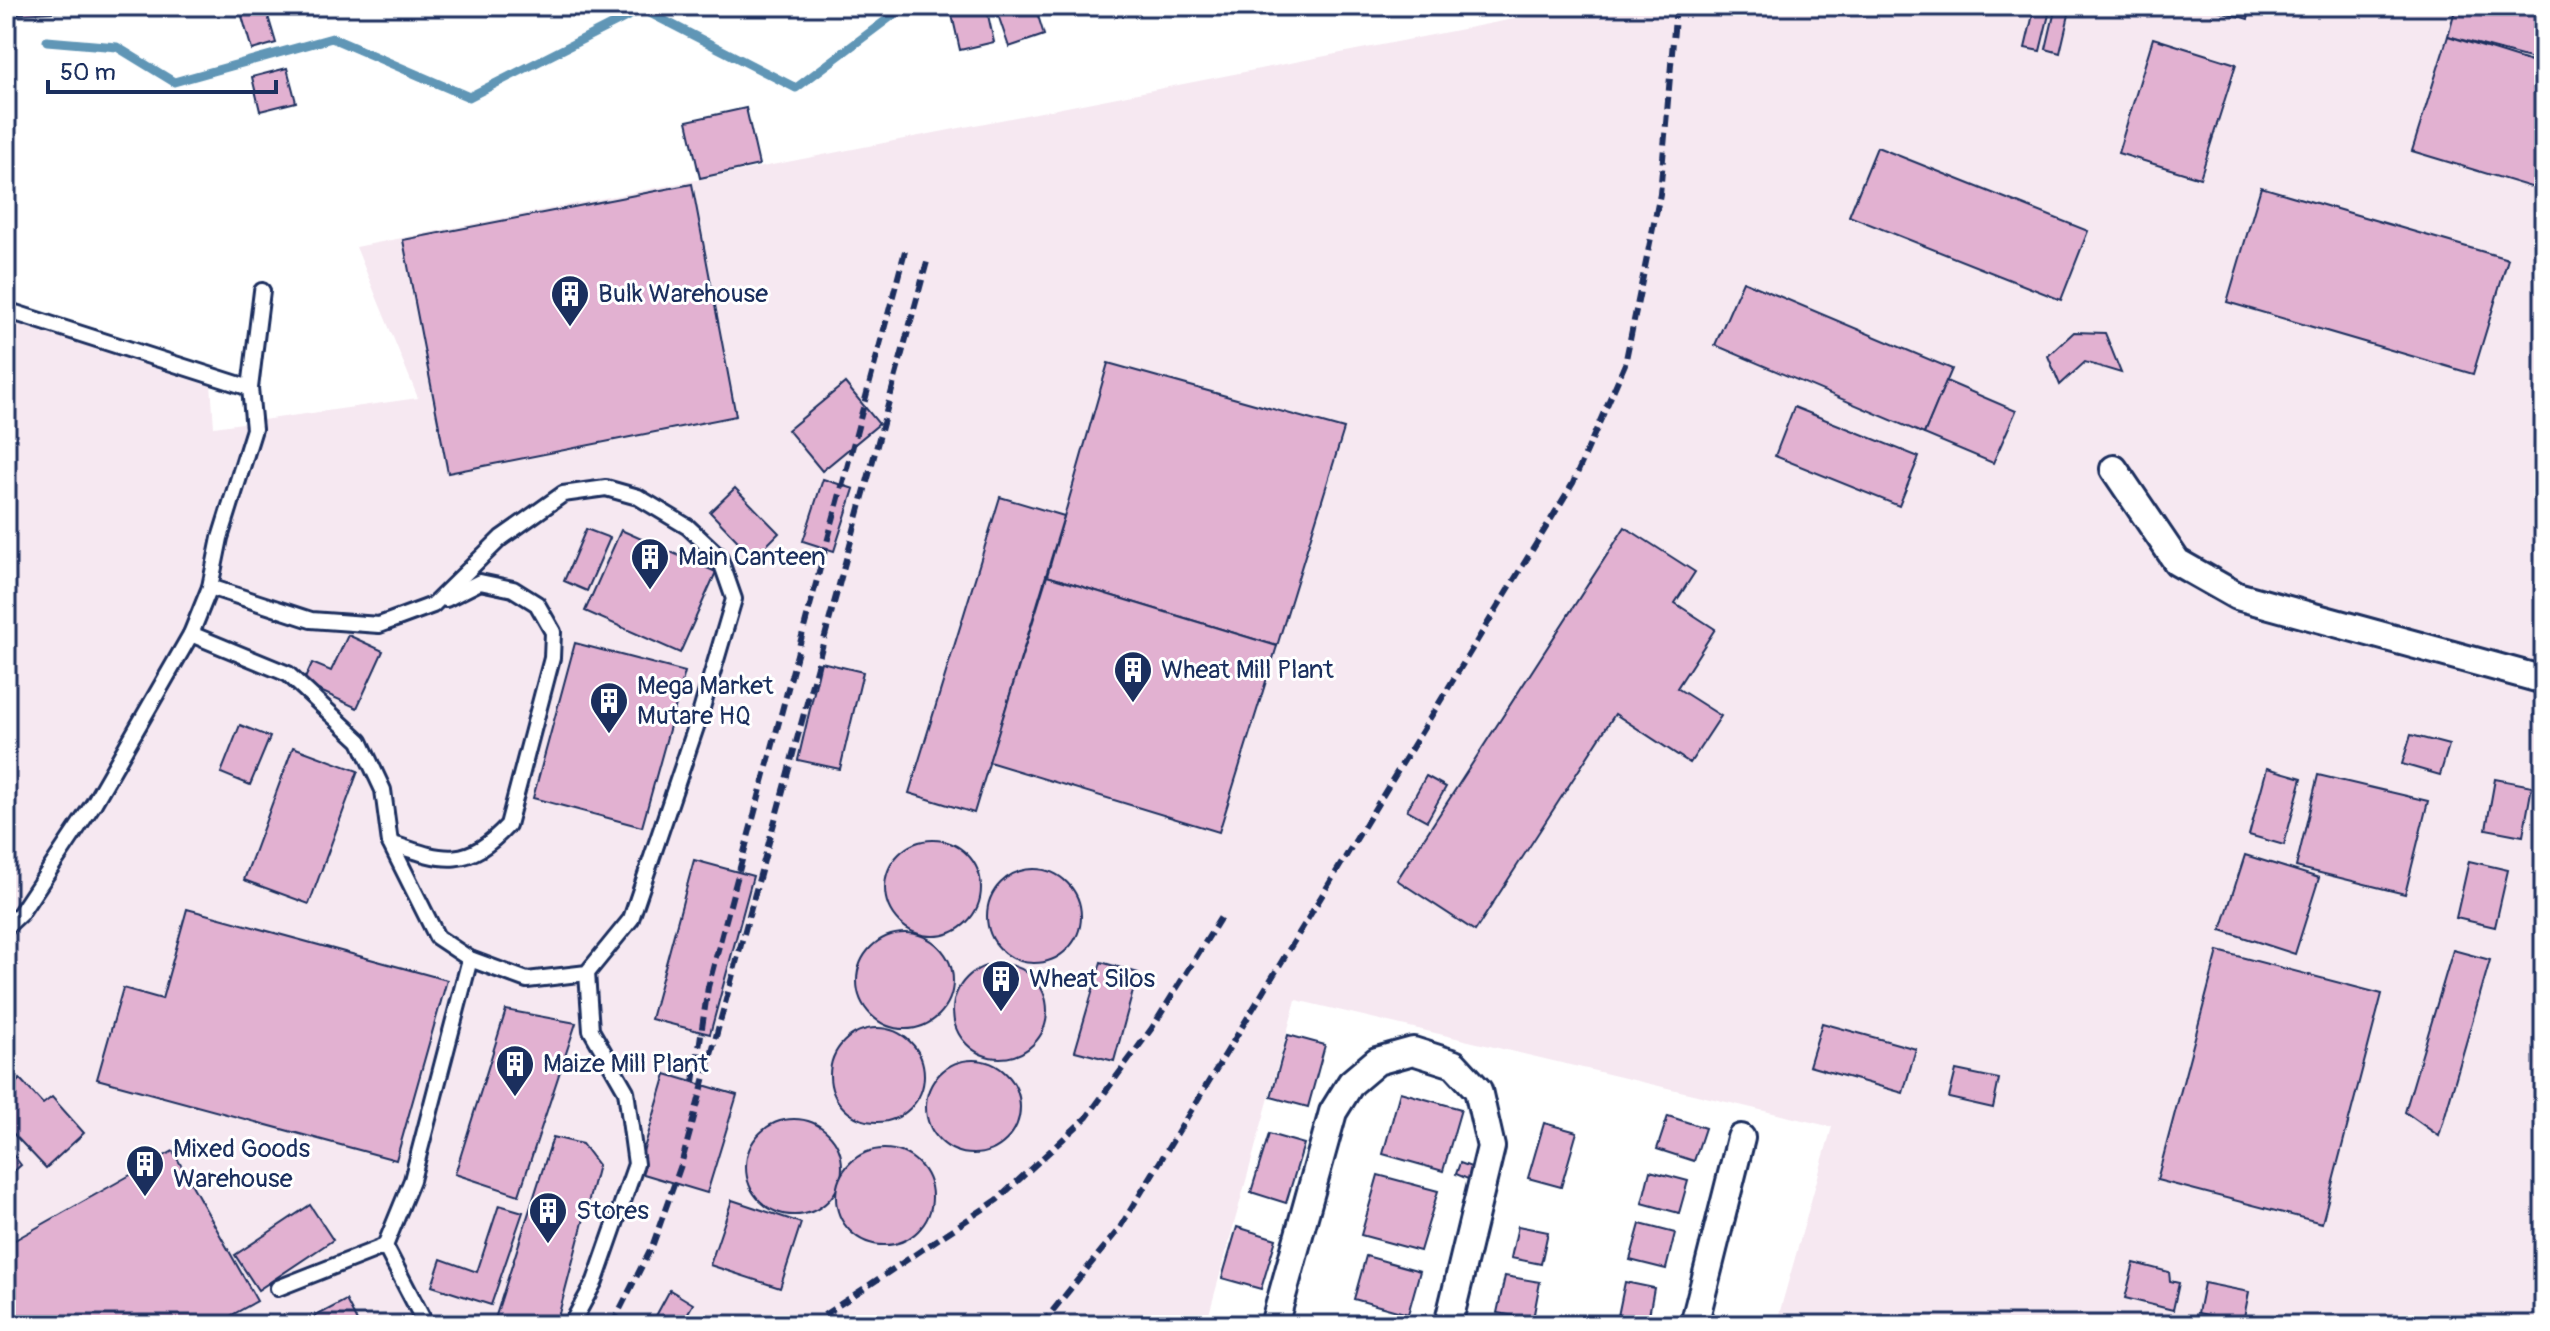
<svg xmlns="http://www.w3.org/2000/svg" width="2550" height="1331" viewBox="0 0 2550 1331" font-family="Pangolin,sans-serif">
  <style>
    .built { fill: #f6e8f1 }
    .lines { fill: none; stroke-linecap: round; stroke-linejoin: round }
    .stream { stroke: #6196b6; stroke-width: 9 }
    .building { fill: #e2b1d1; stroke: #1b2f5e; stroke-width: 2 }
    .lane-casing { stroke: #1b2f5e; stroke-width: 20 }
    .street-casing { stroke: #1b2f5e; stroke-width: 32 }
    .lane { stroke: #fff; stroke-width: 14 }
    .street { stroke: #fff; stroke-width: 26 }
    .rail { stroke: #1b2f5e; stroke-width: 6; stroke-dasharray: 12 6; stroke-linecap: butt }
    .labels { text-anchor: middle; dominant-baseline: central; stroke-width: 6; stroke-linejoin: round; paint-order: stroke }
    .poi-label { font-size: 26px; fill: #1b2f5e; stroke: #fff; text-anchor: start }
  </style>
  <rect width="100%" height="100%" fill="#fff"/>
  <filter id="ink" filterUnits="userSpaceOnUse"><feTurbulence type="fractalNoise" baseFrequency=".0125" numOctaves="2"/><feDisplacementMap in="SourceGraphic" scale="16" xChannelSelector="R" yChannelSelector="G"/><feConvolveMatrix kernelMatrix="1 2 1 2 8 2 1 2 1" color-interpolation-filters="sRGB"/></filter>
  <g filter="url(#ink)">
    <polygon class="built" points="1579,6 2544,6 2544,1325 1776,1325 1832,1127 1296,1000 1206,1325 6,1325 6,303 210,369 214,427 418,398 356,247"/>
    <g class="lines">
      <polyline class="stream" points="47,41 117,47 174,82 332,38 469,97 642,9 796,88 905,6"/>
    </g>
    <g class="building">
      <polygon points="6,6 148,6 6,15"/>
      <polygon points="239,6 265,6 276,43 252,50"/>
      <polygon points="950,6 986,6 994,42 960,50"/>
      <polygon points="995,6 1035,6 1044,35 1009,47"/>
      <polygon points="2035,6 2051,6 2040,51 2025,48"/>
      <polygon points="2056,6 2071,6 2060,53 2046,49"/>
      <polygon points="2113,6 2150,6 2147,16"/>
      <polygon points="2204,6 2252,6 2248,19"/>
      <polygon points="2456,6 2528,6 2544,10 2544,62 2448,36"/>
      <polygon points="2448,36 2544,66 2544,191 2412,151"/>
      <polygon points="2153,38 2236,64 2200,178 2118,153"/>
      <polygon points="287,68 296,102 260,111 252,77"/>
      <polygon points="746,108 759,165 700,178 687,121"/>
      <polygon points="1877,147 2088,231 2061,300 1849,216"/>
      <polygon points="692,184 736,416 448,473 403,240"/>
      <polygon points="2261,187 2508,259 2473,374 2227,302"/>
      <polygon points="1743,281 1952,369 1924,434 1715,345"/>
      <polygon points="2074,332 2105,333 2121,373 2085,362 2060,385 2048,356"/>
      <polygon points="1108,363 1344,429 1277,646 1047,576"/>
      <polygon points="1946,381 2016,411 1993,463 1924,434"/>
      <polygon points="845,383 879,424 822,471 788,430"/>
      <polygon points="1794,407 1919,457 1899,506 1775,456"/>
      <polygon points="823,479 854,489 834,551 803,541"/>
      <polygon points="735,488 779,533 754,558 710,512"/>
      <polygon points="1000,497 1064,516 974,813 909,793"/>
      <polygon points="1625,527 1695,572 1675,603 1715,629 1677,688 1721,716 1690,763 1615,714 1475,931 1397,880"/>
      <polygon points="586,529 610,538 587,591 564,581"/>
      <polygon points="621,530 716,572 680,653 585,611"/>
      <polygon points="1047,576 1277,646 1219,832 989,762"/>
      <polygon points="348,635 383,651 357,708 303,683 312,663 331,671"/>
      <polygon points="575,643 685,672 642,827 533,798"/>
      <polygon points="821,662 863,672 840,769 798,760"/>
      <polygon points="240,725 270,737 250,785 221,773"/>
      <polygon points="2411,735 2449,745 2440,775 2402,764"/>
      <polygon points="293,747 358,771 309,904 244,880"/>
      <polygon points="2267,768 2302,778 2284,845 2249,835"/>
      <polygon points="2318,775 2428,801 2405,894 2296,867"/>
      <polygon points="1426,776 1446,787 1427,821 1407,810"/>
      <polygon points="2495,779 2532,786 2523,836 2486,829"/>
      <circle cx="933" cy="888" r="48"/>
      <polygon points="2245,855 2319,878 2295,954 2221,930"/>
      <polygon points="694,860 753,876 710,1034 651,1019"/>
      <polygon points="2469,861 2508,870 2495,927 2456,918"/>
      <circle cx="1034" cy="916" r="47"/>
      <polygon points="187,909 447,980 396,1160 97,1079 123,988 162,999"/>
      <circle cx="905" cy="981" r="48"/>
      <polygon points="2453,950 2490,960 2439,1136 2405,1112"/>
      <polygon points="2218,951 2382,994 2322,1223 2157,1180"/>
      <polygon points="1101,962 1138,973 1114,1061 1075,1051"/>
      <circle cx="1000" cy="1011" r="47"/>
      <polygon points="506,1010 576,1023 519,1195 455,1174"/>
      <polygon points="1822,1023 1916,1049 1903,1093 1809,1066"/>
      <circle cx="877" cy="1075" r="47"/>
      <polygon points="1288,1035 1325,1045 1308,1107 1271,1097"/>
      <circle cx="973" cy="1107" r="47"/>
      <polygon points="1956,1070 1999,1079 1993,1108 1949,1098"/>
      <polygon points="666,1074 737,1095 707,1193 637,1172"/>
      <polygon points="20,1079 43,1104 52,1097 84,1133 46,1168 6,1126 6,1092"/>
      <polygon points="1400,1092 1461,1109 1443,1171 1383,1154"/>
      <polygon points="1668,1116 1705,1128 1694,1161 1657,1149"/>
      <circle cx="794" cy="1167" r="48"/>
      <polygon points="1544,1123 1577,1132 1561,1187 1528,1178"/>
      <polygon points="1269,1134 1304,1144 1286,1203 1251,1192"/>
      <polygon points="553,1137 582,1144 598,1165 556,1325 493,1325"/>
      <polygon points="6,1146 21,1165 6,1178"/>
      <circle cx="884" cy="1197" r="48"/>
      <polygon points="173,1151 257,1301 214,1325 6,1325 6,1245"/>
      <polygon points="1460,1163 1474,1168 1482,1185 1456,1174"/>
      <polygon points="1650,1171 1688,1181 1679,1213 1642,1203"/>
      <polygon points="1378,1175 1438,1191 1420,1251 1361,1235"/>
      <polygon points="732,1200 801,1223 780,1288 710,1265"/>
      <polygon points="310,1205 333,1240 258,1290 235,1255"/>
      <polygon points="499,1205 523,1212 491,1305 432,1286 441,1259 477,1272"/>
      <polygon points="1640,1224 1675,1233 1666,1269 1630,1260"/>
      <polygon points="1518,1226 1548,1232 1541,1264 1511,1258"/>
      <polygon points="1237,1227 1276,1239 1261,1289 1222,1278"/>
      <polygon points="1366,1256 1420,1271 1408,1314 1354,1299"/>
      <polygon points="2134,1263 2169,1272 2170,1281 2179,1283 2173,1310 2125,1298"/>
      <polygon points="1505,1276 1540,1282 1533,1319 1497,1313"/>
      <polygon points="1625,1282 1654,1288 1648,1321 1618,1316"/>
      <polygon points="2204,1283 2249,1292 2243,1322 2198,1313"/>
      <polygon points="670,1290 693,1304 681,1325 651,1325"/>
      <polygon points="346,1300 359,1325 299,1325"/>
    </g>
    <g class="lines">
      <defs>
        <g id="lane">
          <polyline points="6,310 250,388"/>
          <polyline points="191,634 288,674 360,741 383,790 390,843 437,937 470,959 527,980 587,973 631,919 699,718 734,599 719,556 688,527 638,497 606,488 563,494 501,538 433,605 379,625 311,620 210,587"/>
          <path d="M390,843c54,18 76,27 118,-18l44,-167 1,-26 -16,-28 -24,-15 -33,-7 -34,17"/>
          <polyline points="6,927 20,914 94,803 191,634 210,587 220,538 254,429 250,388 262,291"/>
          <polyline points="385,1246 426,1325"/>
          <polyline points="278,1288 385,1246 412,1180 470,959"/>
          <polyline points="571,1325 595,1281 636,1164 626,1091 591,1030 587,973"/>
        </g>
        <g id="street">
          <polyline points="2114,469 2177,562 2237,596 2544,680"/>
          <polyline points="1274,1325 1333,1112 1351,1083 1377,1061 1413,1051 1454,1064 1478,1090 1491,1147 1448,1325"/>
          <polyline points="1694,1325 1741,1138"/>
        </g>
      </defs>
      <use href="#lane" class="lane-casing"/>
      <use href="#street" class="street-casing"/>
      <use href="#lane" class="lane"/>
      <use href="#street" class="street"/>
      <g class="rail">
        <polyline points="694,1082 708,987 905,251"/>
        <polyline points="612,1325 653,1244 681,1165 928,258"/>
        <polyline points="809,1325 997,1200 1087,1117 1152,1028 1221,917"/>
        <polyline points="1041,1325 1119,1229 1573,483 1625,364 1660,194 1676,6"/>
      </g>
    </g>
  </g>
  <defs>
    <symbol id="building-pin" viewBox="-11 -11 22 30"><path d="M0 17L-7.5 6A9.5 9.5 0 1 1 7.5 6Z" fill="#1b2f5e" stroke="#fff"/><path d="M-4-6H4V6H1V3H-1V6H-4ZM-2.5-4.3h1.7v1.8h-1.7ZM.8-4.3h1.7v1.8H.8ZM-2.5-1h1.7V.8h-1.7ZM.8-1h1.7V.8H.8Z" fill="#fff"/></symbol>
  </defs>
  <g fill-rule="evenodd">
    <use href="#building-pin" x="548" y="272" width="44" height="60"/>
    <use href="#building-pin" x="628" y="535" width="44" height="60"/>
    <use href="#building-pin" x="1111" y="648" width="44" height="60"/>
    <use href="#building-pin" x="587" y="679" width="44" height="60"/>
    <use href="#building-pin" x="979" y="957" width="44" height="60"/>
    <use href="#building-pin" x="493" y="1042" width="44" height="60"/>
    <use href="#building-pin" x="123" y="1142" width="44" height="60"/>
    <use href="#building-pin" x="526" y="1189" width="44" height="60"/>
  </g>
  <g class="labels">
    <g class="poi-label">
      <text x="598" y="294">Bulk Warehouse</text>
      <text x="678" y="557">Main Canteen</text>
      <text x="1161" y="670">Wheat Mill Plant</text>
      <text x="637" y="686">Mega Market<tspan x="637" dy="30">Mutare HQ</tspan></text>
      <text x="1029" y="979">Wheat Silos</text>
      <text x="543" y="1064">Maize Mill Plant</text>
      <text x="173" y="1149">Mixed Goods<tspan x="173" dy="30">Warehouse</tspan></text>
      <text x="576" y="1211">Stores</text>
    </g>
  </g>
  <rect width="2550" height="1331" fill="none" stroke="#fff" stroke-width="32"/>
  <rect x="16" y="16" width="2518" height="1299" fill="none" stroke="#1b2f5e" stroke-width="3" filter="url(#ink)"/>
  <path d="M48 80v12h228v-12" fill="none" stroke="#1b2f5e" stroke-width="4"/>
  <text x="60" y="80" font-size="24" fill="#1b2f5e" stroke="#ffffff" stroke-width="6" paint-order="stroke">50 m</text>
</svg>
